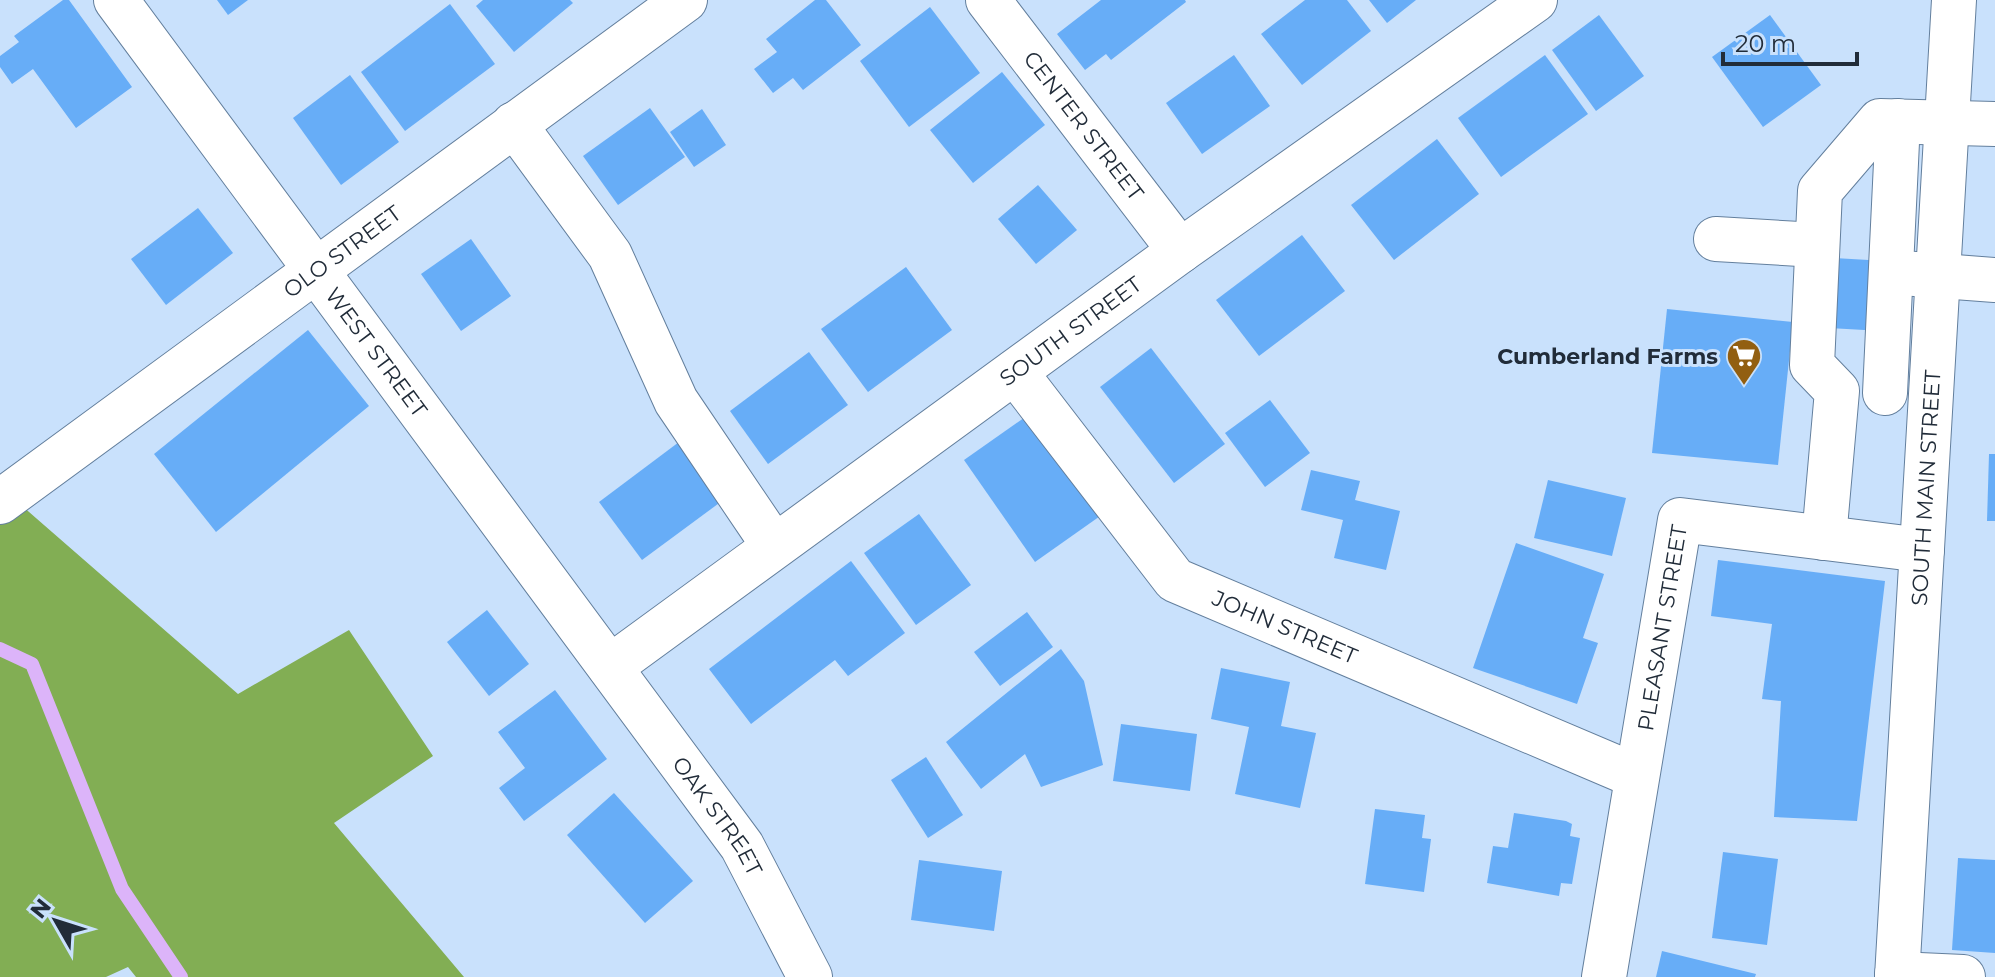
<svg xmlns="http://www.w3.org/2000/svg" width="1995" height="977" viewBox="0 0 1995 977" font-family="Montserrat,sans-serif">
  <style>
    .forest { fill: #82ae54 }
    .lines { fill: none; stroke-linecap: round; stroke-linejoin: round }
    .stream { stroke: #dcb4f9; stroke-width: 14 }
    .building { fill: #67adf7 }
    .minor-casing { stroke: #637f9d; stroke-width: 46 }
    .major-casing { stroke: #637f9d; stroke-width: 46 }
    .minor { stroke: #fff; stroke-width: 44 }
    .major { stroke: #fff; stroke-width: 44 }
    .labels { text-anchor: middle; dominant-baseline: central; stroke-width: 6; stroke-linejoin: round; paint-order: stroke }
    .street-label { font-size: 22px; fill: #212c39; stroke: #c9e1fc }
    .poi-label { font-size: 22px; font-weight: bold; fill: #212c39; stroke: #c9e1fc; text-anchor: end }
  </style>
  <rect width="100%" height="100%" fill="#c9e1fc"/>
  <polygon class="forest" points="21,505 238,694 349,630 433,756 334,823 464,977 136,977 128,967 106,977 0,977 0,521"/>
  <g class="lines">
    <polyline class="stream" points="0,649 32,664 122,889 181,977"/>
  </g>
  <g class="building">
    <polygon points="63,0 69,0 132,87 76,128 33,69 12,84 0,67 0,56 19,42 14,36"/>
    <polygon points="217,0 248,0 228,15"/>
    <polygon points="483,0 570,0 573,3 514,52 476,6"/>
    <polygon points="815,0 826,0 861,45 803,90 793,78 773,93 754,69 777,52 766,39"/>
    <polygon points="1101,0 1185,0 1186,2 1111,60 1106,54 1085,70 1057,34"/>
    <polygon points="1305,0 1347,0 1371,31 1302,85 1261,34"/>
    <polygon points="1369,0 1416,0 1387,23"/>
    <polygon points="450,4 495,64 405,131 361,72"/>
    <polygon points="930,7 980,73 909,127 860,61"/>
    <polygon points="1599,15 1644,76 1596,111 1552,50"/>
    <polygon points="1770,15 1821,85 1763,127 1712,57"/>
    <polygon points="1234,55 1270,106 1202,154 1166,103"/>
    <polygon points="1545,55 1588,114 1501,177 1458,118"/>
    <polygon points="1002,72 1045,125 973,183 930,130"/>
    <polygon points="350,75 399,142 341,185 293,118"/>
    <polygon points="650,108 685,157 618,205 583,156"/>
    <polygon points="702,109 726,145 694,167 670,132"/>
    <polygon points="1437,139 1479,194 1394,260 1351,205"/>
    <polygon points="1038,185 1077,230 1036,264 998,219"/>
    <polygon points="198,208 233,253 166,305 131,259"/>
    <polygon points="1302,235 1345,291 1259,356 1216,300"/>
    <polygon points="471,239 511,296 461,331 421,274"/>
    <polygon points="1834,258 1886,261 1882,331 1829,328"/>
    <polygon points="906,267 952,330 868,392 821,329"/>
    <polygon points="1667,309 1793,322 1778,465 1652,453"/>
    <polygon points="308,330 369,406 216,532 154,454"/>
    <polygon points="1151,348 1225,444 1174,483 1100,387"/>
    <polygon points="809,352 848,405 768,464 730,411"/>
    <polygon points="1270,400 1310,453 1265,487 1225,433"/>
    <polygon points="1031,413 1103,514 1035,562 964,460"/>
    <polygon points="683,439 726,498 642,560 599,502"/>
    <polygon points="1989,454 1995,454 1995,521 1987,521"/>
    <polygon points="1311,470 1360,481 1355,500 1400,511 1386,570 1334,558 1343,520 1301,510"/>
    <polygon points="1548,480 1626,498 1612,556 1534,538"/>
    <polygon points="919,514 971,585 916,625 864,553"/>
    <polygon points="1516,543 1604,574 1583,638 1598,643 1577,704 1473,668"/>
    <polygon points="1718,560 1885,581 1857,821 1774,817 1781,701 1762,699 1772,624 1711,616"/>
    <polygon points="851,561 905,633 848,676 835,660 751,724 709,669"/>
    <polygon points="487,610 529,664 489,696 447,642"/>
    <polygon points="1027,612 1053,647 1000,686 974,652"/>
    <polygon points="1061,649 1084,681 1103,765 1041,787 1025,754 981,789 946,742"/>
    <polygon points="1221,668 1290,682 1281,726 1316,733 1300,808 1235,794 1249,727 1211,719"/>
    <polygon points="555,690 607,759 524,821 499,788 525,768 498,732"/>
    <polygon points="1121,724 1197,734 1190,791 1113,781"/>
    <polygon points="926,757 963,815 928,838 891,780"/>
    <polygon points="614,793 693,881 645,923 567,835"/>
    <polygon points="1375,809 1425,815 1422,838 1431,839 1424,892 1365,884"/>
    <polygon points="1514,813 1566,821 1572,824 1570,836 1580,838 1572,884 1561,883 1559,896 1487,883 1493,846 1508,848"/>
    <polygon points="1723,852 1778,859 1767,945 1712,938"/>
    <polygon points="1958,858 1995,860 1995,953 1952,950"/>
    <polygon points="919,860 1002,871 994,931 911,920"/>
    <polygon points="1662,951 1756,974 1755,977 1656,977"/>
  </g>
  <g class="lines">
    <defs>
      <g id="minor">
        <path id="s1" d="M116,0l626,846 68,131"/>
        <path id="s2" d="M988,0l192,251"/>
        <polyline points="514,124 610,255 676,401 774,546"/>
        <polyline points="1716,239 1817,245"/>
        <polyline points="1902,273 1995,280"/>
        <path id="s3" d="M1015,372l160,208 461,196"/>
        <polyline points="1885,393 1898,121"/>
        <path id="s4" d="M0,502l685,-502"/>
        <polyline points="1824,538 1837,391 1812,365 1820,191 1880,121 1995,124"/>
        <path id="s5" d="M610,667l570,-416 355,-251"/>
        <polyline points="1897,974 1963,977"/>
        <path id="s6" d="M1604,977l76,-457 242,30"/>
      </g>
      <g id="major">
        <path id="s7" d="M1897,977l57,-977"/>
      </g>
    </defs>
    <use href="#minor" class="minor-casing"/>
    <use href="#major" class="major-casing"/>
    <use href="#minor" class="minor"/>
    <use href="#major" class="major"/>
  </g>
  <defs>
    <symbol id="supermarket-pin" viewBox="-11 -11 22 30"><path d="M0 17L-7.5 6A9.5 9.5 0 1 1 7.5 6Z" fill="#925f11" stroke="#c9e1fc"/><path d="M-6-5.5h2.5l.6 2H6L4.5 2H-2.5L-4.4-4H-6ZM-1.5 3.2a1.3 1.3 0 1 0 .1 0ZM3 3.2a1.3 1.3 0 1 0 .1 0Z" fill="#fff"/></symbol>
  </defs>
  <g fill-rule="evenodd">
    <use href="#supermarket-pin" x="1724" y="336" width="40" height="54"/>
  </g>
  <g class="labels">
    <g class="street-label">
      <text stroke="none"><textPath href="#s2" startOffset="158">CENTER STREET</textPath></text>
      <text stroke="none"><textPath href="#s4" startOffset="424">OLO STREET</textPath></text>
      <text stroke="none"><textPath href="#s5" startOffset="570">SOUTH STREET</textPath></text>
      <text stroke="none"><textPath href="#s1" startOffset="438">WEST STREET</textPath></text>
      <text stroke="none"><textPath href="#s7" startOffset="490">SOUTH MAIN STREET</textPath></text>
      <text stroke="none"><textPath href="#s3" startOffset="382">JOHN STREET</textPath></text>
      <text stroke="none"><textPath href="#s6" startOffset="354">PLEASANT STREET</textPath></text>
      <text stroke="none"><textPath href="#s1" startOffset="1014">OAK STREET</textPath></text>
    </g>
    <g class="poi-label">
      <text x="1718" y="356">Cumberland Farms</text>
    </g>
  </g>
  <g transform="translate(56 921) rotate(309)" stroke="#c9e1fc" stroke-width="6" paint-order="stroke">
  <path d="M0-6L14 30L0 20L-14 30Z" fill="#212c39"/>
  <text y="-12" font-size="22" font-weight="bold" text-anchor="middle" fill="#212c39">N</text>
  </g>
  <path d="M1723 52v12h134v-12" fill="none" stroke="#212c39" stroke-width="4"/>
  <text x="1735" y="52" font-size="24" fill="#212c39" stroke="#c9e1fc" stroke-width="6" paint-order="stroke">20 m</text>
</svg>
